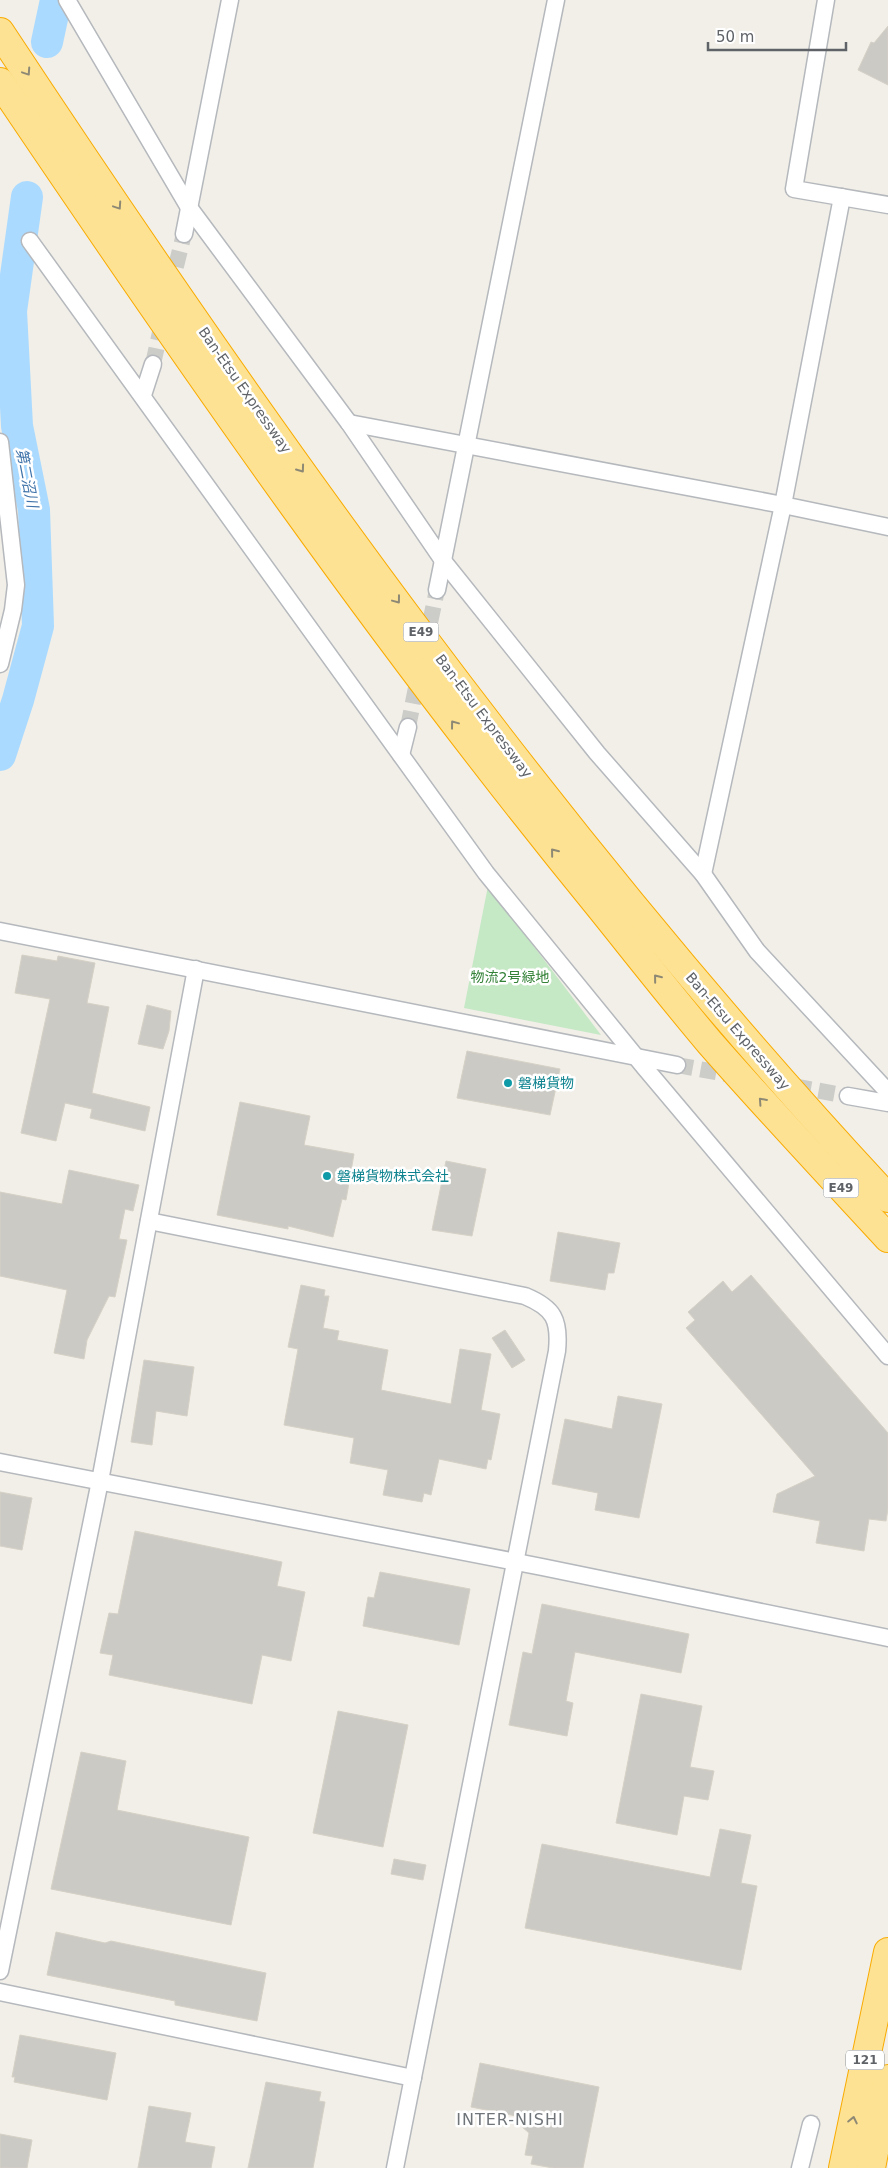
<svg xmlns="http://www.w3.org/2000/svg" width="888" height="2168" viewBox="0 0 888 2168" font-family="'DejaVu Sans','Noto Sans JP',sans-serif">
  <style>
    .green { fill: #c5e8c5 }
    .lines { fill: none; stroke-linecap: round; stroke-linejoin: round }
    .river { stroke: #aadaff; stroke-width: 32 }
    .building { fill: #cccac5; stroke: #d6d1c6 }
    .street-tunnel { stroke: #ccccc8; stroke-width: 16; stroke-dasharray: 16 8; stroke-linecap: butt }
    .street-casing { stroke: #b5b8bc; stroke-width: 19 }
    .highway-casing { stroke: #f9ab00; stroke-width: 30 }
    .street { stroke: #fff; stroke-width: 16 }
    .highway { stroke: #fde293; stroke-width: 28 }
    .oneway { stroke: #8e8975 }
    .culture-dot { fill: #0f9aa8; stroke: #fff; stroke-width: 2 }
    .labels { text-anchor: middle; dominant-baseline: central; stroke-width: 5; stroke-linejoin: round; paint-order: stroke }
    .shield { fill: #fff; stroke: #8f9295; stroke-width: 1 }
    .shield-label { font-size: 12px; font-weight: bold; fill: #5f6368 }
    .street-label { font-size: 14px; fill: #5f6368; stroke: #fff }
    .park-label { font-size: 14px; fill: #348238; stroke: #fff }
    .culture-label { font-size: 14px; fill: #0d838f; stroke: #fff; text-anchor: start }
    .water-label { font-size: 15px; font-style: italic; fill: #4174aa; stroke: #fff }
    .quarter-label { font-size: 16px; letter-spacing: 1px; fill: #70757a; stroke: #fff }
  </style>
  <rect width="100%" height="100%" fill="#f1efe8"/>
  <polygon class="green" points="488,886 601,1035 464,1008"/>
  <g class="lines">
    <g class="river">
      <polyline points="47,42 56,0"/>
      <polyline points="0,755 18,700 38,626 34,510 17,426 11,311 27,197"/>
    </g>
  </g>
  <g class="building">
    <polygon points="888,26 888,85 858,70 871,42 874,43"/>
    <polygon points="22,955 57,961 58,956 95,963 87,1003 109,1007 92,1093 150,1107 145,1131 90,1118 92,1109 65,1103 56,1141 21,1133 50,999 15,993"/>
    <polygon points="147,1005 171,1011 169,1031 163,1049 138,1044"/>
    <polygon points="467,1051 560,1069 550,1115 457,1098"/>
    <polygon points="240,1102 310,1116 304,1145 354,1154 346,1200 342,1199 333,1237 288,1226 288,1229 217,1215"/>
    <polygon points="446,1161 486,1169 472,1236 432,1230"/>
    <polygon points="69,1170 139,1185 133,1211 125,1209 119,1239 127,1240 115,1297 109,1296 87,1340 84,1359 54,1353 67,1290 0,1276 0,1192 62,1204"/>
    <polygon points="558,1232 620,1243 614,1273 608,1273 605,1290 550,1281"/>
    <polygon points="751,1275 888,1433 888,1509 886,1521 869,1519 864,1551 816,1543 820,1521 773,1512 777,1494 815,1476 686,1328 695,1320 688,1312 723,1281 732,1292"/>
    <polygon points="301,1285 325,1290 324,1296 329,1296 323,1328 339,1331 337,1340 388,1350 381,1390 451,1404 460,1349 491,1354 481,1410 500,1414 491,1460 488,1459 486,1469 439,1459 431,1495 424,1493 422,1502 383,1495 388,1470 350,1463 354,1438 284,1425 298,1349 288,1347"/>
    <polygon points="505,1330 525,1360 512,1368 492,1338"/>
    <polygon points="144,1360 194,1367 187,1416 156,1411 152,1445 131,1442"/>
    <polygon points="618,1396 662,1404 639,1518 595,1510 598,1493 552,1484 565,1419 612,1429"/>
    <polygon points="0,1492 32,1498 22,1550 0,1546"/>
    <polygon points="135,1531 282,1562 277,1586 305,1592 291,1661 262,1655 252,1704 109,1675 113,1655 100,1653 109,1613 118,1614"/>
    <polygon points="380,1572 470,1589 459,1645 363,1626 368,1597 374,1598"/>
    <polygon points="542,1604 689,1634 681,1673 575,1652 566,1701 573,1703 567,1736 509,1725 523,1652 532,1654"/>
    <polygon points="641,1694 702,1706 690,1767 714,1771 708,1800 684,1796 677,1835 616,1823"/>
    <polygon points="338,1711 408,1725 383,1847 313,1833"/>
    <polygon points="81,1752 126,1761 117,1810 249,1837 231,1925 51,1889"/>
    <polygon points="720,1829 751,1835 741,1883 757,1886 741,1970 525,1928 542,1844 710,1877"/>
    <polygon points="394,1859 426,1865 423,1880 391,1874"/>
    <polygon points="56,1932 105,1943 111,1941 266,1973 257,2021 175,2005 175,2001 47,1975"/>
    <polygon points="20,2035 116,2053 107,2100 14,2082 15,2077 12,2077"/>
    <polygon points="480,2063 599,2087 583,2168 553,2168 531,2164 533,2156 525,2155 529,2133 521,2126 516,2116 471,2107"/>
    <polygon points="266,2082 321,2092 319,2101 325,2102 313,2168 248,2168"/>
    <polygon points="149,2106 191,2113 185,2142 215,2147 211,2168 138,2168"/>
    <polygon points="0,2134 32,2140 27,2168 0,2168"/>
  </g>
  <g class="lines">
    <g class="street-tunnel">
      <polyline points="170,290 184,234"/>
      <polyline points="153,364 163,319"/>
      <polyline points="425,646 437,590"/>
      <polyline points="408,727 419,673"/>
      <polyline points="677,1065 848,1096"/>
    </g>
    <defs>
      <g id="street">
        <polyline points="67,0 188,206 349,423 444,562 597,753 703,874 757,951 888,1092"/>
        <polyline points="826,0 794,189 888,205"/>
        <polyline points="184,234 230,0"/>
        <polyline points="30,241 486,873 645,1068 888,1356"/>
        <polyline points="143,395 153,364"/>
        <polyline points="349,423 783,505 888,527"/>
        <polyline points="0,442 16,585 13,610 0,664"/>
        <polyline points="437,590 556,0"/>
        <polyline points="401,755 408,727"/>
        <polyline points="703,874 783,505 842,197"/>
        <polyline points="0,931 677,1065"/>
        <polyline points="848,1096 888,1103"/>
        <path d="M149,1221l376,75c29,12 35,24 32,55l-162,817"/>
        <polyline points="0,1462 542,1567 888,1638"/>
        <polyline points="0,1971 100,1481 196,969"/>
        <polyline points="0,1992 413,2078"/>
        <polyline points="800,2168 811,2124"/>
      </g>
      <g id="highway">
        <path d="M0,32c268,406 556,810 888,1166"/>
        <path d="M0,82c190,282 384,561 599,824 37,46 73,92 111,137 58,66 118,130 178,195"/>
        <polyline points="843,2168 888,1952"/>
        <polyline points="871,2168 888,2079"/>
      </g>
    </defs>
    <use href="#street" class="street-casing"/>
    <use href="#highway" class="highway-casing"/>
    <use href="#street" class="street"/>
    <use href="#highway" class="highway"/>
  </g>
  <defs><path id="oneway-chevron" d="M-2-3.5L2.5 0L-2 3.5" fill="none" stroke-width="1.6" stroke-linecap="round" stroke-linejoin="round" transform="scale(1.25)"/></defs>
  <g class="oneway">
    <use href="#oneway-chevron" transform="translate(27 72) rotate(56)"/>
    <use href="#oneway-chevron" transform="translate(118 206) rotate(56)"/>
    <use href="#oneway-chevron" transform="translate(301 469) rotate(54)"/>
    <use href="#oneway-chevron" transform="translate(397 600) rotate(53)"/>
    <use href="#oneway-chevron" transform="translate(454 724) rotate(-127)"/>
    <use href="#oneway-chevron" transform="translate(554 852) rotate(-129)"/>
    <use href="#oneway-chevron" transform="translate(657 978) rotate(-129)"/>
    <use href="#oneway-chevron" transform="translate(762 1101) rotate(-132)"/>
    <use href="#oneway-chevron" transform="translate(853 2120) rotate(-78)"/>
  </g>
  <g class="culture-dot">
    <circle cx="508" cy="1083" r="5"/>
    <circle cx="327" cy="1176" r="5"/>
  </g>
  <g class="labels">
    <g class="shield">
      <rect x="403.5" y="622.5" width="35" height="19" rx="4"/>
      <rect x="823.5" y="1178.5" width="35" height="19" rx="4"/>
      <rect x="846" y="2050.5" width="38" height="19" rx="4"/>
    </g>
    <g class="shield-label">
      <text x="421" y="632">E49</text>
      <text x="841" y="1188">E49</text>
      <text x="865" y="2060">121</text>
    </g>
    <g class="street-label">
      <text transform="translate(245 390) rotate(55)">Ban-Etsu Expressway</text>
      <text transform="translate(484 716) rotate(53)">Ban-Etsu Expressway</text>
      <text transform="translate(738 1031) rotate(49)">Ban-Etsu Expressway</text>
    </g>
    <g class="park-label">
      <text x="510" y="977">物流2号緑地</text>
    </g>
    <g class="culture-label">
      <text x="518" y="1083">磐梯貨物</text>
      <text x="337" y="1176">磐梯貨物株式会社</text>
    </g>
    <g class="water-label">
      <text transform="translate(27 478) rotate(79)">第二沼川</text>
    </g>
    <g class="quarter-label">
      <text x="510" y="2119">INTER-NISHI</text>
    </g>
  </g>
  <path d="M708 42v8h138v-8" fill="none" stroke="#5f6368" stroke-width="2.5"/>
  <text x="716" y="42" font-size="15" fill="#5f6368" stroke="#ffffff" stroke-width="4" paint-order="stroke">50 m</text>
</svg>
